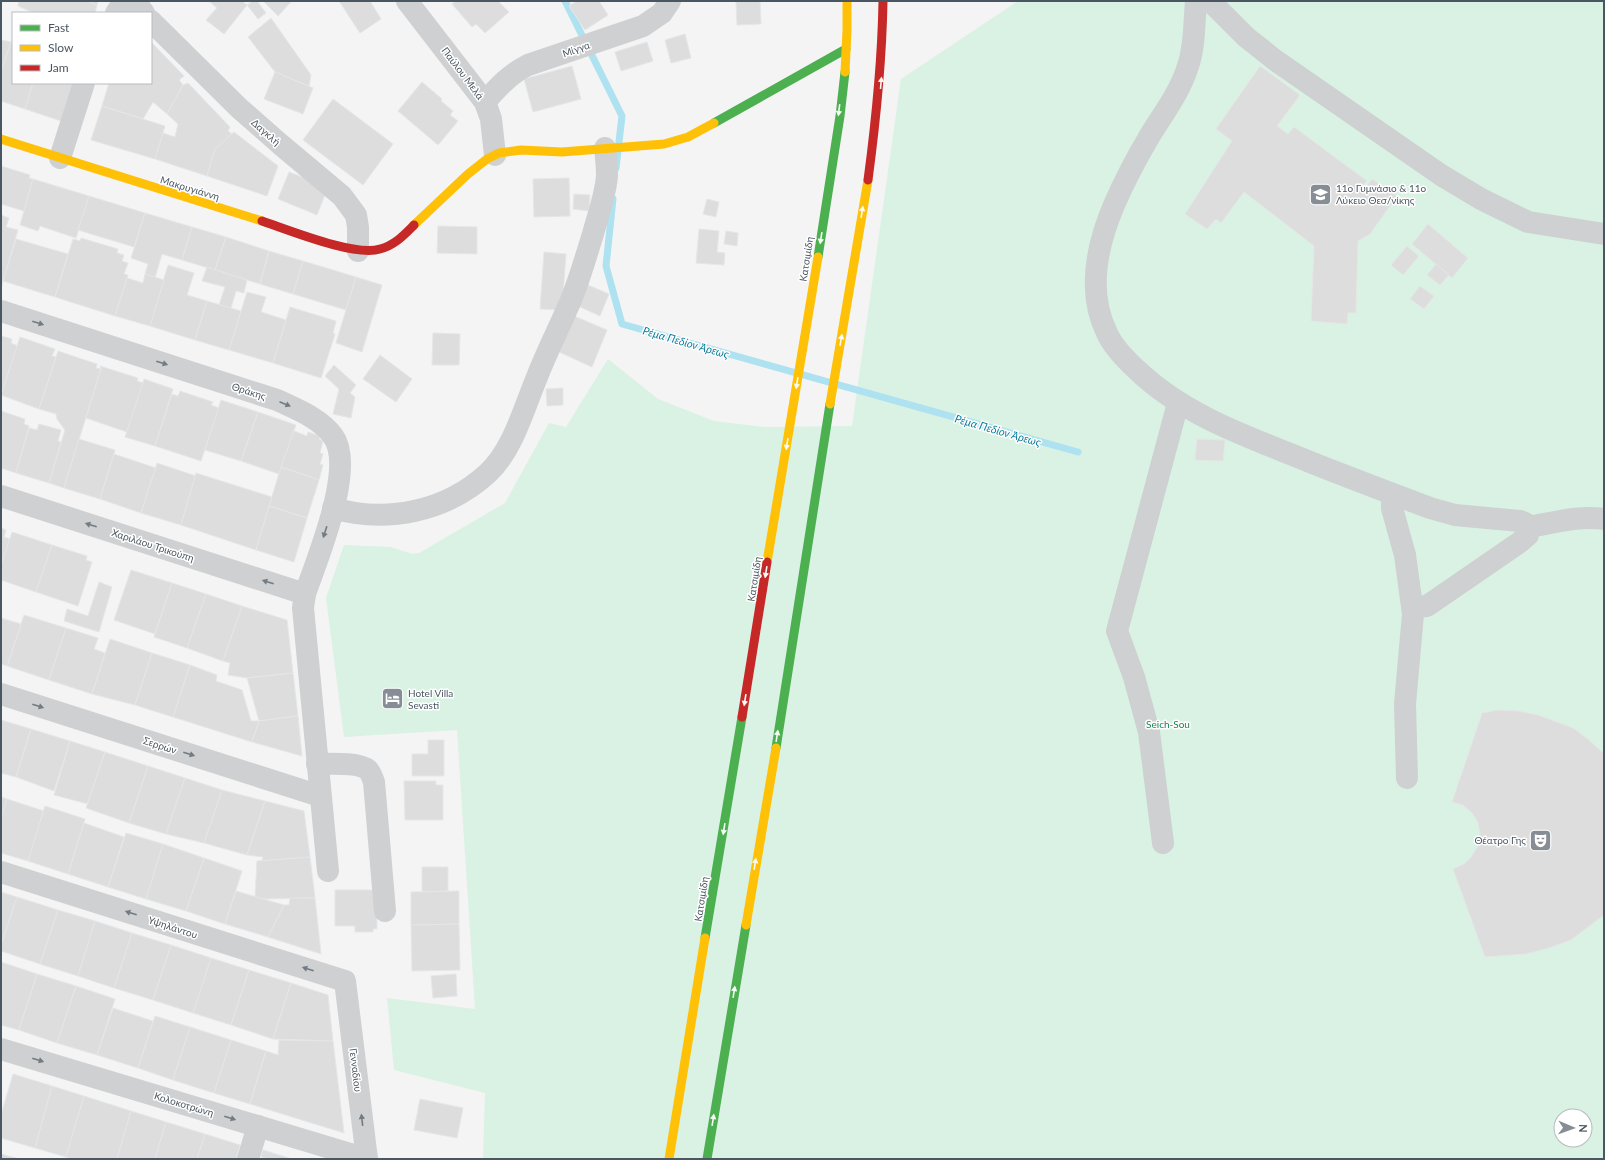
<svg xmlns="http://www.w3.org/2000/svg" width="1605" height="1160" viewBox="0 0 1605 1160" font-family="Lato,sans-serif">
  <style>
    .green { fill: #d9f2e3; fill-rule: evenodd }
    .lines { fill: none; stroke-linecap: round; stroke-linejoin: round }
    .stream { stroke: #aee2f0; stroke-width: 7 }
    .building { fill: #ddddde; stroke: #e5e6e7 }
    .street { stroke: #ced0d2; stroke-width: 22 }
    .fast { stroke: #4caf50; stroke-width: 9 }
    .slow { stroke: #ffc107; stroke-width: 9 }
    .jam { stroke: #c62828; stroke-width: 9 }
    .oneway { fill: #f6fbf6 }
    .oneway2 { fill: #727b83 }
    .labels { text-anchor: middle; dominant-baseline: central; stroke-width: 3; stroke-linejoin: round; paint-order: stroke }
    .street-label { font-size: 10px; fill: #4a5661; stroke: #fff }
    .poi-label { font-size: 10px; fill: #4a5661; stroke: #fff; text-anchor: start }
    .park-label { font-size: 10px; fill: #17864f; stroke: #fff }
    .water-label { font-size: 11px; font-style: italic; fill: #0c7c9b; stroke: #fff }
  </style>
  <rect width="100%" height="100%" fill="#f4f4f4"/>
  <path class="green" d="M1018,1h586v1158h-1121l2,-66 -91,-23 -7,-72 88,11 -18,-279 -113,7 -18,-139 18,-53 47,2 21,7 7,-1 86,-50 44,-80 17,4 42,-68 50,40 56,22 51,6 87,-1 49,-347zM1561,1116h24v24h-24z"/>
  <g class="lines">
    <g class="stream">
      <polyline points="565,1 622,116 616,168"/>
      <polyline points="613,199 606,266 622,324 1078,452"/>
    </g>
  </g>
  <g class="building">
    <polygon points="19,1 87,1 97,5 95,13 34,13 18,6"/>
    <polygon points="87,1 98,1 97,5"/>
    <polygon points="209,1 242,1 247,5 224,34 206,20 217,8"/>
    <polygon points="253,1 257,1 266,13 258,19 247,5"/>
    <polygon points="263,1 292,1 278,16"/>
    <polygon points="339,1 370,1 381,19 360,33"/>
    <polygon points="456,1 498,1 509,12 485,33 476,24 472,27 452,4"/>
    <polygon points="577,1 599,1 608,15 585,30 569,6"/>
    <polygon points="736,1 760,1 761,24 737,25"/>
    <polygon points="271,18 311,75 309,86 275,72 248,37"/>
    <polygon points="685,34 691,58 671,63 665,40"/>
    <polygon points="1,40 11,42 1,72"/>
    <polygon points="11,42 13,43 13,83 33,83 25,109 1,101 1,72"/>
    <polygon points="151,42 184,76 179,80 183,85 167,114 153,102 143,119 102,106 109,83 151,83"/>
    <polygon points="647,42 653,61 621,71 615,52"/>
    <polygon points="572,66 581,99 533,112 524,79"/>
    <polygon points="1260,66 1300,95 1277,126 1288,134 1294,127 1367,181 1360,188 1364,191 1372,179 1397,196 1370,234 1358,241 1356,313 1348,313 1347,324 1311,321 1314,246 1244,192 1221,223 1216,219 1207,229 1185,214 1232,141 1216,129"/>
    <polygon points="275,72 313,88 303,114 264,99"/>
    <polygon points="422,82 442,99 441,101 453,111 450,115 458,121 438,145 398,111"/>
    <polygon points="33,83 74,83 61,121 25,109"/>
    <polygon points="188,83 230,127 228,131 232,134 215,149 207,176 155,159 163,133 175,137 178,124 167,114 183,85"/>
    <polygon points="333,99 393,144 363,185 303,140"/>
    <polygon points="102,106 165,126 155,159 91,140"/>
    <polygon points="234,132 278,166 267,196 207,176 215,149"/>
    <polygon points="1,166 30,175 29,178 33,179 24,211 1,204"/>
    <polygon points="289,172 328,187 317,215 278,199"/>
    <polygon points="569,178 570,216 534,217 533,179"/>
    <polygon points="33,179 89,196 76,238 40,226 38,231 20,225"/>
    <polygon points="574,194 590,195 589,211 573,209"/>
    <polygon points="89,196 145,213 134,247 78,230"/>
    <polygon points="707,199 719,202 716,217 703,214"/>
    <polygon points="145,213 192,227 182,260 162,254 155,278 145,274 148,264 131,258"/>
    <polygon points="1,215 9,218 6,227 18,230 1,288"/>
    <polygon points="1428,224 1468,258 1452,278 1412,244"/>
    <polygon points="438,226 477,227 477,254 437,253"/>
    <polygon points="192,227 226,237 215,270 182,260"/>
    <polygon points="699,229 719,231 717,252 725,253 724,265 696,263"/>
    <polygon points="726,231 738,233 737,246 724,244"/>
    <polygon points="226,237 269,251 260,284 215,270"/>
    <polygon points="81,238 118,249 117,253 124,255 122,261 128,263 124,274 128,275 115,316 55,297 73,239 80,241"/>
    <polygon points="16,239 68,254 55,297 3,281"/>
    <polygon points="1407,246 1419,256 1403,275 1391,265"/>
    <polygon points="269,251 303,261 293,294 260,284"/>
    <polygon points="544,252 566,254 562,310 540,309"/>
    <polygon points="303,261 356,277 346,310 293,294"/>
    <polygon points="1436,264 1449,275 1440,285 1427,275"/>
    <polygon points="168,265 194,273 187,295 207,301 195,340 150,326"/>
    <polygon points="207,267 247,280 244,293 236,291 231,308 219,305 225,287 202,281"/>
    <polygon points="145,274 164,280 150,326 115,316 127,278 143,283"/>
    <polygon points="356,277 382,285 362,352 336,343"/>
    <polygon points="588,285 609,294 600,316 578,306"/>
    <polygon points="1420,286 1434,296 1424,309 1410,299"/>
    <polygon points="247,292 266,297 261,312 286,320 273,363 229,350"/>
    <polygon points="207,301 241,311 229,350 195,340"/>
    <polygon points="290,307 336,321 333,333 335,334 321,378 273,363"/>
    <polygon points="574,316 607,330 592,367 559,352"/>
    <polygon points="433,333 460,334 459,365 432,365"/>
    <polygon points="1,336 12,339 11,343 18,346 1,394"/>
    <polygon points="20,337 55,349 52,356 56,357 39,409 1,395"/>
    <polygon points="58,351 97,364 96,368 101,369 64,488 49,483 65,430 57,419 56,414 39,409"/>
    <polygon points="380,355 412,379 396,402 363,379"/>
    <polygon points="334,365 356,385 350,393 355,397 351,418 333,414 339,389 325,376"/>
    <polygon points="100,366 138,378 137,381 143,383 127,432 86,418 101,369"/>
    <polygon points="144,379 173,389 155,446 125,437"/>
    <polygon points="563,388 563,405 547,406 546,389"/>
    <polygon points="180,391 213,402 211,405 219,408 201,461 155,446 172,394 178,396"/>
    <polygon points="221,400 258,412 241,461 205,450"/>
    <polygon points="1,411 25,419 24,424 29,426 16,473 1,468"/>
    <polygon points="258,412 296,425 279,474 241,461"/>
    <polygon points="39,424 61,430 58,441 61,442 49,483 16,473 29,428 37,430"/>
    <polygon points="294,431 307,436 308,432 320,436 319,439 323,441 320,453 323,454 320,464 323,465 319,480 281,467"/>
    <polygon points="79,439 115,450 100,499 64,488"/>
    <polygon points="1197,439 1225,440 1223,461 1195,460"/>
    <polygon points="114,454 156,468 141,513 100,499"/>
    <polygon points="157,463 196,476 181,525 141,513"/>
    <polygon points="281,467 319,480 307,518 269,506"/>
    <polygon points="196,473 272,497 256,550 181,525"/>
    <polygon points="269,506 307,518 294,562 256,550"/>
    <polygon points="1,528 6,530 4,537 10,539 1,565"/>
    <polygon points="12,532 52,545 36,592 1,580 1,565"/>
    <polygon points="52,545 87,556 86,560 92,562 78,606 36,592"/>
    <polygon points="131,570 172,583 155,634 114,620"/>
    <polygon points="99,582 112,587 99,632 64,621 67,609 88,616"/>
    <polygon points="172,583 206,594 187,648 154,637"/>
    <polygon points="206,594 242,606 223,661 187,648"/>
    <polygon points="242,606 287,620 293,673 247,678 228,675 230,663 223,661"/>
    <polygon points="24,615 66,628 49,680 7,666"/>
    <polygon points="1,618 21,624 7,666 1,664"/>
    <polygon points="66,628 98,638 94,649 105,653 92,694 49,680"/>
    <polygon points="110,639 152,653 135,705 92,694"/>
    <polygon points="152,653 190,665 173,717 135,705"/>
    <polygon points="190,665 217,675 216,681 242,690 251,721 259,721 252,742 173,717"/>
    <polygon points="293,673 298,716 259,721 247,678"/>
    <polygon points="1498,710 1519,711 1538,715 1573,728 1588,739 1604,754 1604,915 1571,940 1549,948 1526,954 1485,957 1453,869 1464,864 1471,857 1478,846 1480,834 1478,822 1472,813 1463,805 1452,802 1482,713"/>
    <polygon points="298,716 302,756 252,742 259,721"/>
    <polygon points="1,720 31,729 16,777 1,773"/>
    <polygon points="31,729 70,741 54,791 16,777"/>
    <polygon points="428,740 444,740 444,776 412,776 412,754 428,754"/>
    <polygon points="70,741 105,752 88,804 54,795"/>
    <polygon points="105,752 148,766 129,823 86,808"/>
    <polygon points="148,766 185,778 166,834 129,823"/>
    <polygon points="185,778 222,790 204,843 166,834"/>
    <polygon points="404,781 436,781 436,785 443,785 443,820 405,820"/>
    <polygon points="222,790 265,801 247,855 204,843"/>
    <polygon points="1,797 7,799 1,819"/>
    <polygon points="7,799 44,811 28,861 1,853 1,819"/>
    <polygon points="265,801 304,811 310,857 262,861 263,857 247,855"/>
    <polygon points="45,806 85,819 68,874 28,861"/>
    <polygon points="84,823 124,837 108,887 68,874"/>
    <polygon points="126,833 163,844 146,899 108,887"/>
    <polygon points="163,844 204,858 186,911 146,899"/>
    <polygon points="310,857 315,898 264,899 255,897 257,861"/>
    <polygon points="204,858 242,871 225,924 186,911"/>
    <polygon points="422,867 448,867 448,891 422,892"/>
    <polygon points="335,890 377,890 377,929 373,929 373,932 355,932 355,926 335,926"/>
    <polygon points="236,891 284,905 268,937 225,924"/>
    <polygon points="459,891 459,924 411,925 411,892"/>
    <polygon points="1,892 17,897 1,945"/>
    <polygon points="17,897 58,910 40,964 1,951 1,945"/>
    <polygon points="290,898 315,898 321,954 268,937 284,905 289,905"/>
    <polygon points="58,910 95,921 78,976 40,964"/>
    <polygon points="95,921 132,933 114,988 78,976"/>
    <polygon points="459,924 460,970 412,971 411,925"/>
    <polygon points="132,933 171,945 153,1000 114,988"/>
    <polygon points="171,945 211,958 193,1013 153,1000"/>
    <polygon points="211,958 249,970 231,1025 193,1013"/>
    <polygon points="1,962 37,974 19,1030 1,1025"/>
    <polygon points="249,970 291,983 273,1039 231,1025"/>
    <polygon points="37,974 76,986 57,1043 19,1030"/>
    <polygon points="456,974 457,996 433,998 431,976"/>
    <polygon points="291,983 328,995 333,1041 273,1039"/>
    <polygon points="76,986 115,999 97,1055 57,1043"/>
    <polygon points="113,1008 153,1021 138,1068 97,1055"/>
    <polygon points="155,1016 190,1027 173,1080 138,1068"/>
    <polygon points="190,1027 231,1040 214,1093 173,1080"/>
    <polygon points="231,1040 266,1051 250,1104 214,1093"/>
    <polygon points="279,1040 333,1041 344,1133 250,1104 266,1051 278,1055"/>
    <polygon points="13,1074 52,1086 35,1148 1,1138 1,1115"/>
    <polygon points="52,1086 84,1096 66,1157 35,1148"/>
    <polygon points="84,1096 131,1111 117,1159 72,1159 66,1157"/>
    <polygon points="420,1099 463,1108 457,1138 414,1130"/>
    <polygon points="131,1111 166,1122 155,1159 117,1159"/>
    <polygon points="166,1122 205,1134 197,1159 155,1159"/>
    <polygon points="205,1134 240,1145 236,1159 197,1159"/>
    <polygon points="263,1150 289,1158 289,1159 268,1159 261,1157"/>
    <polygon points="1,1154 20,1159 1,1159"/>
  </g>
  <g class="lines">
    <g class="street">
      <polyline points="135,1 144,13"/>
      <polyline points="407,1 485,102 491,119 495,155"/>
      <path d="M1196,1c-2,21 -1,45 -8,65 -8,26 -25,48 -39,71 -13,22 -25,45 -35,68 -17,40 -27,88 -7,128 6,14 18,26 30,37 48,46 112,67 173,92 40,16 80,31 120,46l25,7 65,6 5,2 3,4"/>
      <polyline points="1210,1 1246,37 1275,60 1441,175 1481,199 1528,222 1604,234"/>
      <polyline points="116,13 124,1"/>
      <polyline points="151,21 239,108 280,144 342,196 356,215 358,227 358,251"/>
      <path d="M485,102c13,-15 25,-28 43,-37l115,-39 19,-13 8,-12"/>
      <polyline points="60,158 84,83"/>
      <path d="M1,311l276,89c19,9 43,18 56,36 23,31 -16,123 -28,158l-2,14 25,263"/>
      <polyline points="1394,495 1392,500 1392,508 1405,555 1413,614 1405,704 1407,778"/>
      <polyline points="1,496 305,594"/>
      <path d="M333,508c54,16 114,3 155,-35 25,-23 36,-65 49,-96 10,-26 23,-51 34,-77 9,-22 15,-44 22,-66 5,-19 13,-40 14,-59 0,-9 -1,-18 -2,-27"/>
      <path d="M1413,614l3,-7 11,-1 93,-64 8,-7v-8c25,-4 51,-12 76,-8"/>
      <polyline points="1,694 320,796"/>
      <path d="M317,764c12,0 42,-2 51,6 3,3 4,7 6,12l11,129"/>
      <polyline points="1163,843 1149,732 1134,677 1117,631 1178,403"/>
      <polyline points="1,872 345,981 367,1159"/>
      <polyline points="1,1049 367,1159"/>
      <polyline points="248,1159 258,1126"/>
    </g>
    <g class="fast">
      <polyline points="714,123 846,49"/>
      <polyline points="818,257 840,116 845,72"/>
      <polyline points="776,748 830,404"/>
      <polyline points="705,938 742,717"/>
      <polyline points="707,1159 746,925"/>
    </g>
    <g class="slow">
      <polyline points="845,72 847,30 847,1"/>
      <polyline points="1,139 262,221"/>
      <polyline points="414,225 468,174 487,159 499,153 521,150 562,152 664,144 688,137 714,123"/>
      <polyline points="830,404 868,180"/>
      <polyline points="767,562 818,257"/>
      <polyline points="746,925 776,748"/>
      <polyline points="669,1159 705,938"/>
    </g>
    <g class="jam">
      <path d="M868,180c8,-60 14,-119 15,-179"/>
      <path d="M262,221c27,9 93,36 118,28 15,-4 24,-14 34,-24"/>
      <polyline points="742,717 767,562"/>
    </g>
  </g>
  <defs><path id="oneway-solid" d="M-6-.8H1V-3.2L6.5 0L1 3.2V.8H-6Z"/></defs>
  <g class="oneway">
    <use href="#oneway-solid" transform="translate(881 83) rotate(-85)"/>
    <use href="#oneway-solid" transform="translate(839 110) rotate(97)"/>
    <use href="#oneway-solid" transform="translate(862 212) rotate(-81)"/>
    <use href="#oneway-solid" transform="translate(821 238) rotate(99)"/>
    <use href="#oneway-solid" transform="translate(841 340) rotate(-80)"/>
    <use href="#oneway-solid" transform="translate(797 383) rotate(99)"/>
    <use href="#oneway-solid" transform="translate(787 444) rotate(99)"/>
    <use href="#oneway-solid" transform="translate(766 572) rotate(99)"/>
    <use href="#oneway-solid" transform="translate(745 700) rotate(99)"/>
    <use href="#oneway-solid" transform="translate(777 736) rotate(-81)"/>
    <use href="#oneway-solid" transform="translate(724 829) rotate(99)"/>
    <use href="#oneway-solid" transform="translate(755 864) rotate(-81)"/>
    <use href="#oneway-solid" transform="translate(734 992) rotate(-81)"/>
    <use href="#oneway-solid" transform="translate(713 1120) rotate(-81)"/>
  </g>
  <g class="oneway2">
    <use href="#oneway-solid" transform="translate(38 323) rotate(18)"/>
    <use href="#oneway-solid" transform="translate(162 363) rotate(18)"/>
    <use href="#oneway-solid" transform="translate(285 404) rotate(23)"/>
    <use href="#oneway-solid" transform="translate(91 525) rotate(-162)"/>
    <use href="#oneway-solid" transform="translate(325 532) rotate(108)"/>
    <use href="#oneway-solid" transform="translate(268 582) rotate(-162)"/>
    <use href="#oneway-solid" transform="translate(38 706) rotate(18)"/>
    <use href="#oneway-solid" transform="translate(189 754) rotate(18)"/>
    <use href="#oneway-solid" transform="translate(131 913) rotate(-162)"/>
    <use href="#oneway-solid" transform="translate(308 969) rotate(-162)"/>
    <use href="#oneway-solid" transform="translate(38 1060) rotate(17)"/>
    <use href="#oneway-solid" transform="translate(230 1118) rotate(17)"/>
    <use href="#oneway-solid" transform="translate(362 1120) rotate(-97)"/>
  </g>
  <defs>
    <symbol id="school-square" viewBox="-11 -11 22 22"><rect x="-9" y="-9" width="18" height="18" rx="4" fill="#868d94" stroke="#fff"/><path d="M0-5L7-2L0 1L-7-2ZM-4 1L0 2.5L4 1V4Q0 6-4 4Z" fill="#fff"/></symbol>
    <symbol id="hotel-square" viewBox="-11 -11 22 22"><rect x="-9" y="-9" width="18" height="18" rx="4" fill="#868d94" stroke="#fff"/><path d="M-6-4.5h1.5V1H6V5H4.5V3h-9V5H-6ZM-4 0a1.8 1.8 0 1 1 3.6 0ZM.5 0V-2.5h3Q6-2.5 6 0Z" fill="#fff"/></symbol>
    <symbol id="theatre-square" viewBox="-11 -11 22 22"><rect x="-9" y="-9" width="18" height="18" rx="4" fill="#868d94" stroke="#fff"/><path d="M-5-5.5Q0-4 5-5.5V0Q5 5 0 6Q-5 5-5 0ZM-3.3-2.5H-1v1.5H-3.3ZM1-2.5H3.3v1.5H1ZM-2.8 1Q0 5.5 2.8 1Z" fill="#fff"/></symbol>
  </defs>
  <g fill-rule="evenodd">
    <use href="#school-square" x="1308" y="182" width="25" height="25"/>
    <use href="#hotel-square" x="380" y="686" width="25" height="25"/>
    <use href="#theatre-square" x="1528" y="828" width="25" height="25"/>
  </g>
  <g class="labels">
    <g class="street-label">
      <text transform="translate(576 49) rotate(-19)">Μίγγα</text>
      <text transform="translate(463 73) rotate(53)">Παύλου Μελά</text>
      <text transform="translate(266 132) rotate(41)">Δαγκλή</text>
      <text transform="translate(190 188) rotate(17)">Μακρυγιάννη</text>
      <text transform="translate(806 259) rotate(-81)">Κατσιμίδη</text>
      <text transform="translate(249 391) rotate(18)">Θράκης</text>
      <text transform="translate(153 545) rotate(18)">Χαριλάου Τρικούπη</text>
      <text transform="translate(754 579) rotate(-81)">Κατσιμίδη</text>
      <text transform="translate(160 745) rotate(18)">Σερρών</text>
      <text transform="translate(701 899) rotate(-81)">Κατσιμίδη</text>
      <text transform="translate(173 927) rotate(18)">Υψηλάντου</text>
      <text transform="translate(356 1070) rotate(83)">Γενναδίου</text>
      <text transform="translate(184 1104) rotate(17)">Κολοκοτρώνη</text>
    </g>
    <g class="poi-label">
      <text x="1336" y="188">11ο Γυμνάσιο &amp; 11ο<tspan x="1336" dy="12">Λύκειο Θεσ/νίκης</tspan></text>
      <text x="408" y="693">Hotel Villa<tspan x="408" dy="12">Sevasti</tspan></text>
      <text x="1526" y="840" text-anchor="end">Θέατρο Γης</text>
    </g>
    <g class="park-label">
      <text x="1168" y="724">Seich-Sou</text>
    </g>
    <g class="water-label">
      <text transform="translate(686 342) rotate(16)">Ρέμα Πεδίον Άρεως</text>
      <text transform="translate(998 430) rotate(16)">Ρέμα Πεδίον Άρεως</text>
    </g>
  </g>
  <rect width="1605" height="1160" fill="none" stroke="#4a5661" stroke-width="4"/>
  <rect x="12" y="12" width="140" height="72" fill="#ffffff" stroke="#b7bbc0"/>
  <rect x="20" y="25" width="20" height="6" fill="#4caf50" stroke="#b7bbc0"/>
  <text x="48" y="32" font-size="12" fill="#4a5661">Fast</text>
  <rect x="20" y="45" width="20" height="6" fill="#ffc107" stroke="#b7bbc0"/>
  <text x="48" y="52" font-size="12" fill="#4a5661">Slow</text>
  <rect x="20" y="65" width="20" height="6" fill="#c62828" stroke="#b7bbc0"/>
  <text x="48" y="72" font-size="12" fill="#4a5661">Jam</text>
  <g transform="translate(1573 1128) rotate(92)"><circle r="19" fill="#ffffff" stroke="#b7bbc0"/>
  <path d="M0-3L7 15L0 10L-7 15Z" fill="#868d94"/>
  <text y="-6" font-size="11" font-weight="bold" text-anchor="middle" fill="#4a5661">N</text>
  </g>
</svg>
